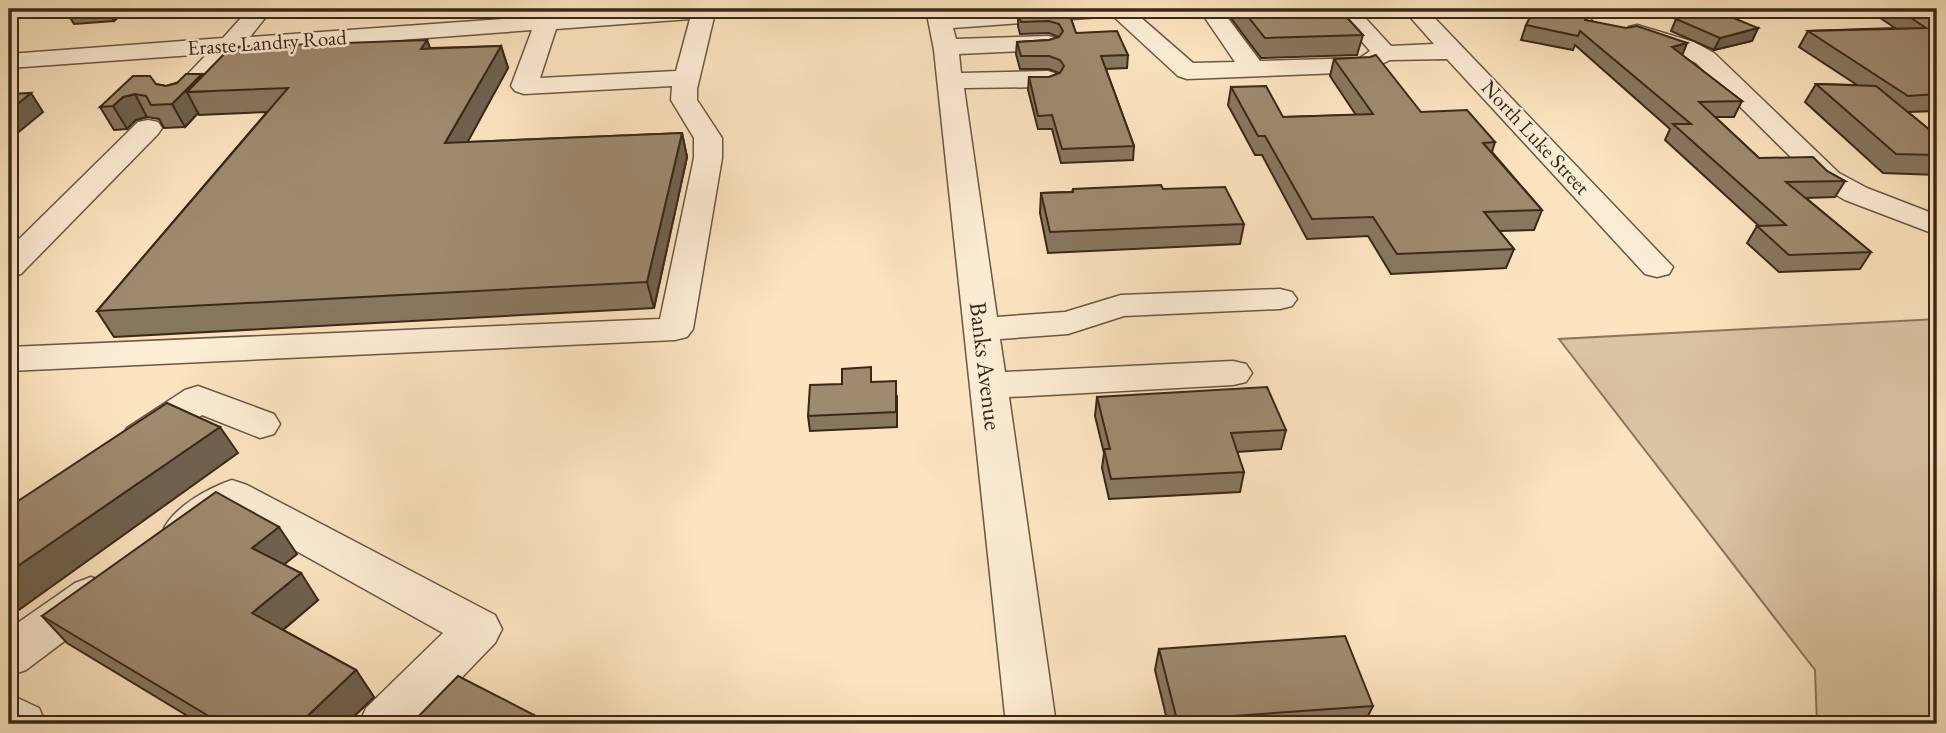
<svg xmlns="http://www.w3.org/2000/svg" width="1946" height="733" viewBox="0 0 1946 733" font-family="'EB Garamond',serif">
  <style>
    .green { fill: #dbc4a3; stroke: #8a765e; stroke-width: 2 }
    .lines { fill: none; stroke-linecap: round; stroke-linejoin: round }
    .minor-casing { stroke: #6a5742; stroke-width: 3 }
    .minor { fill: #fdedd6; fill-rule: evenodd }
    .wall { fill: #88775f; stroke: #392818; stroke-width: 2 }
    .shaded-wall { fill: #6f614e; stroke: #392818; stroke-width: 2 }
    .building { fill: #9e8a6f; stroke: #392818; stroke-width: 2 }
    .labels { text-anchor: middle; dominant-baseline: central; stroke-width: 5; stroke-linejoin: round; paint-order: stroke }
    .far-street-label { font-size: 21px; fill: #392818; stroke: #fdedd6 }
    .street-label { font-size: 24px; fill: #392818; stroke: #fdedd6 }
  </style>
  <rect width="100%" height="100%" fill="#fce4c0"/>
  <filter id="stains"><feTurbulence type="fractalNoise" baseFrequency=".00286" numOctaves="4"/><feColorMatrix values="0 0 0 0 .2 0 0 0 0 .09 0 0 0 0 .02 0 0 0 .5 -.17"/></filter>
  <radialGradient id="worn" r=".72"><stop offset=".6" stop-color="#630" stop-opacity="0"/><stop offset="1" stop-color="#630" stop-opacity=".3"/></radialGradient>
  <polygon class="green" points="1937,319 1937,724 1817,724 1815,670 1559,339"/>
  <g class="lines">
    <defs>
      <g id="minor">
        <path d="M249,9h23l-22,28 392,-28h103l-3,5 -28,3 -17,72v11l25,38v20l-29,171 -6,8 -12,3 -666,31v-24l651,-28 34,-161v-20l-23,-38 1,-14 -148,8 -9,-3 -4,-5 21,-56 -295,22 -50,52 -9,2 -9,-2 -4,-6 42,-44 -198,14v-14l214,-16zM690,19l-14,52 -136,7 16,-49z"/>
        <polygon points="926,9 948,9 950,14 1027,9 1131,9 1193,63 1235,62 1199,9 1221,9 1260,61 1360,58 1370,51 1334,9 1357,9 1391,46 1434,44 1403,9 1426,9 1673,267 1669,274 1657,277 1645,274 1447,59 1390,60 1365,72 1187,79 1178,76 1113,16 953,28 956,39 1048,36 1056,38 1060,43 1056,48 1048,50 959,54 961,73 1048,71 1057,74 1061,79 1057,84 1048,87 964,88 997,317 1065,312 1121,295 1280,289 1292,292 1297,299 1292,306 1280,309 1124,316 1068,334 1000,339 1005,372 1233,361 1246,364 1252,373 1246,382 1233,385 1009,397 1056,724 1006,724 934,50"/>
        <polygon points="1512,9 1554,9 1588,16 1592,21 1588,26 1580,28 1515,14"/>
        <polygon points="1637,25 1694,42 1714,53 1839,173 1867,188 1937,215 1937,235 1845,200 1819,185 1696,63 1676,52 1629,37 1625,32 1629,27"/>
        <polygon points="148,120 158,122 162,128 158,134 21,274 9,277 9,249 138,122"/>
        <path d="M198,386l76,28 6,10 -6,10 -14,4 -58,-23c-23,16 -46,41 -75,33l-6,-10 6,-10 58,-38z"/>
        <path d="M232,480l15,5 248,130 7,14 -7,14 -78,81h-58l7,-16 77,-75 -209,-117c-22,16 -35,33 -63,24l-7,-12c12,-22 44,-40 68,-48z"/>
        <polygon points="91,577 107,583 114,596 107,609 26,670 9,676 9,629 75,583"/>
        <polygon points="9,694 39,708 46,724 9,724"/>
      </g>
    </defs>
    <use href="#minor" class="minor-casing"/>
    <use href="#minor" class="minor"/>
  </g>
  <g class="wall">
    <polygon points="65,9 127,9 114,21 74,24"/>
    <polygon points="1224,9 1339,9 1363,35 1357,55 1261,58"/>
    <polygon points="1558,9 1590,9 1589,12"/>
    <polygon points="1867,9 1937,9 1937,111 1908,112 1937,136 1937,175 1883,173 1805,102 1816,84 1857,85 1799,47 1808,31 1895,28"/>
    <polygon points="1069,13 1076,33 1128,55 1127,68 1106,69 1134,146 1133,160 1061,163 1052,129 1038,129 1028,90 1029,77 1049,77 1059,73 1049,69 1020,69 1016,54 1017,42 1049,40 1059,37 1049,33 1020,34 1018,26 1018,14"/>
    <polygon points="1676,19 1758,28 1752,41 1714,50 1671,31"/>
    <polygon points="1585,20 1687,43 1682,55 1742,101 1734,117 1715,117 1759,158 1827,171 1845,181 1835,197 1806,198 1871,252 1860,269 1779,272 1747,243 1757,226 1759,226 1665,140 1670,129 1575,45 1573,50 1521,40 1526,25"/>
    <polygon points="427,40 430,48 501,46 508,68 467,142 682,133 687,157 654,308 114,337 97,311 267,112 199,115 198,113 185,127 164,128 159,119 147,117 136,120 127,129 114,130 100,107 156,84 166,86 203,75"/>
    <polygon points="1334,59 1421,112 1495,142 1492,152 1542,210 1534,230 1499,231 1514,249 1506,268 1391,274 1368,236 1307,239 1262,155 1255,155 1228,105 1231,87 1283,117 1356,115 1330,76"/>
    <polygon points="1073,189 1163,189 1244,224 1240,244 1048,253 1040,213 1041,193 1072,192"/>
    <polygon points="873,382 897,396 897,427 810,431 808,416"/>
    <polygon points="1097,397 1286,430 1281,449 1237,452 1244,472 1240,492 1109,499 1102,468 1104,453 1095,416"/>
    <polygon points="297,554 284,564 318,600 283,630 356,670 374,697 346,724 201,724 67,643 42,616"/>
    <polygon points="1159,649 1373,706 1364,724 1168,724 1155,670"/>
  </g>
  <g class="shaded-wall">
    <polygon points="108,9 127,9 114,21"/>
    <polygon points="1758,28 1752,41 1714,50 1720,38"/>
    <polygon points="427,40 435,62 421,49"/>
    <polygon points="1687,43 1681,58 1672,47"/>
    <polygon points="501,46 508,68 454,167 445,143"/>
    <polygon points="202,74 211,91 187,92 198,113 185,127 172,104"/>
    <polygon points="31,93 43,112 9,140 9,111"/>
    <polygon points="135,94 147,117 136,120 127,129 113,106 123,97"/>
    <polygon points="682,133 687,157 654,308 647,282"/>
    <polygon points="220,427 238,453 9,617 9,572"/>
    <polygon points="279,527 297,554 271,575 252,548"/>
    <polygon points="301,573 318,600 271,640 252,613"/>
    <polygon points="356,670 374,697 346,724 299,724"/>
    <polygon points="534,715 538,724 526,724"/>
  </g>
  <g class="building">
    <polygon points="1242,9 1339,9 1363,35 1265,38"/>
    <polygon points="1534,9 1551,9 1587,15 1585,20 1626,28 1637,26 1687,43 1672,47 1742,101 1699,102 1759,158 1813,157 1827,171 1845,181 1786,182 1871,252 1789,255 1757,226 1786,225 1673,124 1691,124 1580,31 1578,36 1526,25"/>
    <polygon points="1898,9 1937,9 1937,94 1908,96 1808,31 1926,28"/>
    <polygon points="1714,10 1758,28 1720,38 1676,19"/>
    <polygon points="1069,13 1076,33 1117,31 1128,55 1101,56 1134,146 1062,149 1052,115 1038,116 1029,77 1049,77 1060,73 1064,66 1060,60 1049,56 1021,56 1017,42 1049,40 1059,37 1063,31 1059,24 1049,21 1021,22 1018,14"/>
    <polygon points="427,40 421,49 501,46 445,143 682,133 647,282 97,311 288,88 187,92 231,47"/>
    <polygon points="1376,55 1421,112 1467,110 1495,142 1483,143 1542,210 1484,212 1514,249 1397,254 1373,217 1312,219 1265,136 1258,136 1231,87 1266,86 1283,117 1373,114 1334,59 1370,57"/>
    <polygon points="186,74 202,74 172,104 151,105 146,96 135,94 123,97 113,106 100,107 133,76 150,76 156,84 166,86 177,83"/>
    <polygon points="1816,84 1876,86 1937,136 1937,155 1896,154"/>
    <polygon points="31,93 9,111 9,94"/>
    <polygon points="1161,185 1163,189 1225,187 1244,224 1050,232 1041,193 1073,192 1073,189"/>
    <polygon points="871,367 871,382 896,381 896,412 808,416 810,385 842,384 842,369"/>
    <polygon points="1267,387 1286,430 1231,433 1244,472 1111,479 1104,449 1110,449 1097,397"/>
    <polygon points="167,403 220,427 9,572 9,507"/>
    <polygon points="216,492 279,527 252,548 301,573 252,613 356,670 299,724 222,724 42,616"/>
    <polygon points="1345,636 1373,706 1177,720 1159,649"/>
    <polygon points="458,676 534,715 526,724 411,724"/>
  </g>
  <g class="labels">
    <g class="far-street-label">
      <text transform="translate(267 42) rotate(-4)">Eraste Landry Road</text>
      <text transform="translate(1536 137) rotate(47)">North Luke Street</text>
    </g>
    <g class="street-label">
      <text transform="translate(986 366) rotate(83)">Banks Avenue</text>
    </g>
  </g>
  <rect width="1946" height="733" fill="none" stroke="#fce4c0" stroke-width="35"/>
  <rect x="10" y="10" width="1925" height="712" fill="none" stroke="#392818" stroke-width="3.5"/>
  <rect x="18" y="18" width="1911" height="698" fill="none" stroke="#392818" stroke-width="2"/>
  <rect width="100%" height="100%" filter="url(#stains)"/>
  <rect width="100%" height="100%" fill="url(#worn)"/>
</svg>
